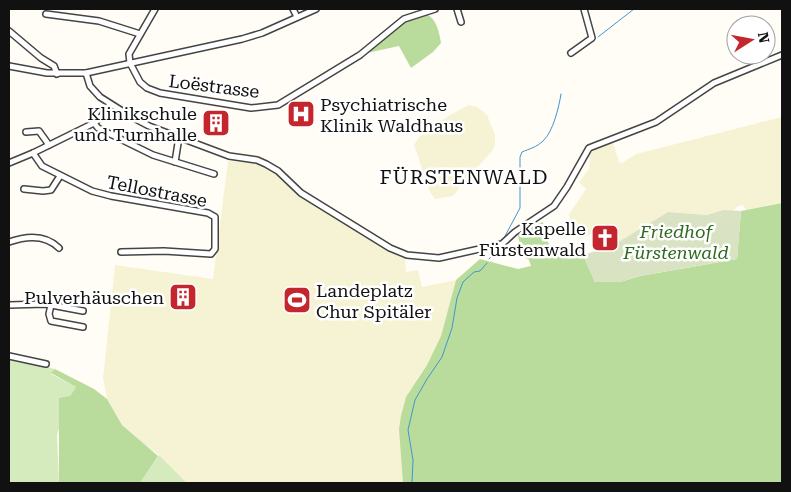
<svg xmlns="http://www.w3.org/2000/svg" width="791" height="492" viewBox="0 0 791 492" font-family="'Roboto Serif',serif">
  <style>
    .farmland { fill: #f6f3d4 }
    .green { fill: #d5ebbd }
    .forest { fill: #b9dc9c }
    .cemetery { fill: #d9e3c4 }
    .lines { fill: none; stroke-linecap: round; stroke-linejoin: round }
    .stream { stroke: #3f96cf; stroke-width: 1 }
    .street-casing { stroke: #444; stroke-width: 8 }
    .street { stroke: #fff; stroke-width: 5 }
    .labels { text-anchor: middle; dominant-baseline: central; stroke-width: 5; stroke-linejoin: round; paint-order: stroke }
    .street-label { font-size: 18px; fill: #111; stroke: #fff }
    .poi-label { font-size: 18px; fill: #111; stroke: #fff; text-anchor: end }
    .park-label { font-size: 18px; font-style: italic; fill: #2f6b1f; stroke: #fff }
    .quarter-label { font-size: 20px; letter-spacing: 1px; fill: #111; stroke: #fff }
  </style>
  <rect width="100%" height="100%" fill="#fffdf5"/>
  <g class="farmland">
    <polygon points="469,105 477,107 487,115 495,135 495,145 492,151 462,184 453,196 435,199 430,192 414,145 419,137 450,115"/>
    <polygon points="782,117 782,203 746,210 743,205 738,206 733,211 723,210 707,215 668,212 625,240 611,245 605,229 579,239 575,229 571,229 569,214 586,189 579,182 589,169 590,153 600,145 613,143 619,162 622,163 636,154"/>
    <polygon points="228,161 255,163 279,174 299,195 389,249 405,257 406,272 418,270 422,287 456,280 441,336 427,365 418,378 403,469 403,483 187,483 159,455 139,441 122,425 107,399 103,378 115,265 213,279"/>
  </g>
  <g class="green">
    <polygon points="9,358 55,369 51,374 76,387 70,396 57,435 59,482 9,483"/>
    <polygon points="159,455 187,483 140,483"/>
  </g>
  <g class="forest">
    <path d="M426,14c11,5 13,18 15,29l-8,9 -22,16 -12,-22 -32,7 36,-30z"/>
    <polygon points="782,203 782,483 403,483 399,429 401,416 406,397 427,365 441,336 456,280 480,259 518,269 531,266 529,260 522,256 518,235 529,227 543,222 549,245 579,246 595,282 620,282 640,276 737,259 741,211"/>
    <polygon points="55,369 94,389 107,399 122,425 158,456 140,483 55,483 59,482 59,398 70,396 76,387 51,373"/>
  </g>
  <polygon class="cemetery" points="723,210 741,211 737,259 640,276 620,282 595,282 583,255 612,246 668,212 707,215"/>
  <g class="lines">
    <g class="stream">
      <polyline points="598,37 634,9"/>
      <path d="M504,238l16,-30v-51l2,-5c7,-3 15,-5 21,-11 10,-9 16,-34 18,-47"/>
      <polyline points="489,259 498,249"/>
      <polyline points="412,483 413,460 408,430 415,400 427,379 442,357 452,328 457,298 463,282 474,272 480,271 487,263"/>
    </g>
    <defs>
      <g id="street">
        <polyline points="155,9 129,54 130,63 140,82 147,88 160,93 251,108 278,105 360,55 404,19 435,9"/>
        <polyline points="293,9 297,17"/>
        <polyline points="457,9 461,22"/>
        <polyline points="46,14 99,21 140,34"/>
        <polyline points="9,31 41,58 54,66 57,74"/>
        <polyline points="571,53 592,38 584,9"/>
        <polyline points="9,66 47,73 86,73 242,39 262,33 316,9"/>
        <polyline points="86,73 90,86 100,97 130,116 149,126 229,156 257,160 266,164 278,171 301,193 390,248 407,255 439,258 502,244 515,232 554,206 567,187 589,148 656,122 714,83 782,55"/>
        <polyline points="94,123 98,128 153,155 214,174"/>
        <polyline points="26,132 39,131 49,145"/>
        <polyline points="33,153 42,166 92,191 111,196 208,213 215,217 215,249 211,254 164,251 121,252"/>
        <polyline points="175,162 179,137"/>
        <polyline points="9,163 33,153 94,123 102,116 110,104"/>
        <polyline points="24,189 43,191 51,190 60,176"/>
        <path d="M9,242c17,-6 36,-8 50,6"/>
        <polyline points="9,305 46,304 83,311"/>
        <polyline points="51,305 49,314 51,321 83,327"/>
        <polyline points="9,356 46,364"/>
      </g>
    </defs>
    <use href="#street" class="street-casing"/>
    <use href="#street" class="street"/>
  </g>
  <defs>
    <symbol id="hospital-square" viewBox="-11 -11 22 22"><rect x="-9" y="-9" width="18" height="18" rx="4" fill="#c4262e" stroke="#fff"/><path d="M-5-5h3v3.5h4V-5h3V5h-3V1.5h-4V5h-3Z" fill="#fff"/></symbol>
    <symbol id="building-square" viewBox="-11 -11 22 22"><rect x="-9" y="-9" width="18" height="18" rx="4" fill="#c4262e" stroke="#fff"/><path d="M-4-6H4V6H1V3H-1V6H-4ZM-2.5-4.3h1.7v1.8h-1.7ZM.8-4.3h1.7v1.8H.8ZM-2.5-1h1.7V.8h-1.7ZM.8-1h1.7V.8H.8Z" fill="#fff"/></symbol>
    <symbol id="church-square" viewBox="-11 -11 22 22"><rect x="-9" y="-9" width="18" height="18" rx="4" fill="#c4262e" stroke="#fff"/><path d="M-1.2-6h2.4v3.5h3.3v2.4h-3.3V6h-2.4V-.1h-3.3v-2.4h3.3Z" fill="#fff"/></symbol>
    <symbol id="stadium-square" viewBox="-11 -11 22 22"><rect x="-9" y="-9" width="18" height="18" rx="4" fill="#c4262e" stroke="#fff"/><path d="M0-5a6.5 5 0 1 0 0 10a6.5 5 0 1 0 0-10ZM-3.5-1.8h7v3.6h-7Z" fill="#fff"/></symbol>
  </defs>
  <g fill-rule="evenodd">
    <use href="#hospital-square" x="285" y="98" width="32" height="32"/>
    <use href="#building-square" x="200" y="107" width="32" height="32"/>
    <use href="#church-square" x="589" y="222" width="32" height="32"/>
    <use href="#building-square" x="167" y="281" width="32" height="32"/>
    <use href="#stadium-square" x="281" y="284" width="32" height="32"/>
  </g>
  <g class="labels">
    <g class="street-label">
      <text transform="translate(214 86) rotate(7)">Loëstrasse</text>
      <text transform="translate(157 191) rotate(11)">Tellostrasse</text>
    </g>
    <g class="poi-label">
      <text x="320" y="104" text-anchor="start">Psychiatrische<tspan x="320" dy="21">Klinik Waldhaus</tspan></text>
      <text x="197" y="113">Klinikschule<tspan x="197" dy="21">und Turnhalle</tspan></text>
      <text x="586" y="228">Kapelle<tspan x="586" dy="21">Fürstenwald</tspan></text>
      <text x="316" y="290" text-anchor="start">Landeplatz<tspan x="316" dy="21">Chur Spitäler</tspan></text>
      <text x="164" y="297">Pulverhäuschen</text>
    </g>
    <g class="park-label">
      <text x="676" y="231">Friedhof<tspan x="676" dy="21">Fürstenwald</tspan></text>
    </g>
    <g class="quarter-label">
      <text x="464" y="177">FÜRSTENWALD</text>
    </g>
  </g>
  <rect width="791" height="492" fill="none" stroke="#111111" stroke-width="20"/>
  <g transform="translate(751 40) rotate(79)"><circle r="24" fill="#ffffff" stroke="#a0a0a0"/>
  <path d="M0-4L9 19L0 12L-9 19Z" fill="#c4262e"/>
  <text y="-8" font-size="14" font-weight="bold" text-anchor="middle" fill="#111111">N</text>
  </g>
</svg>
